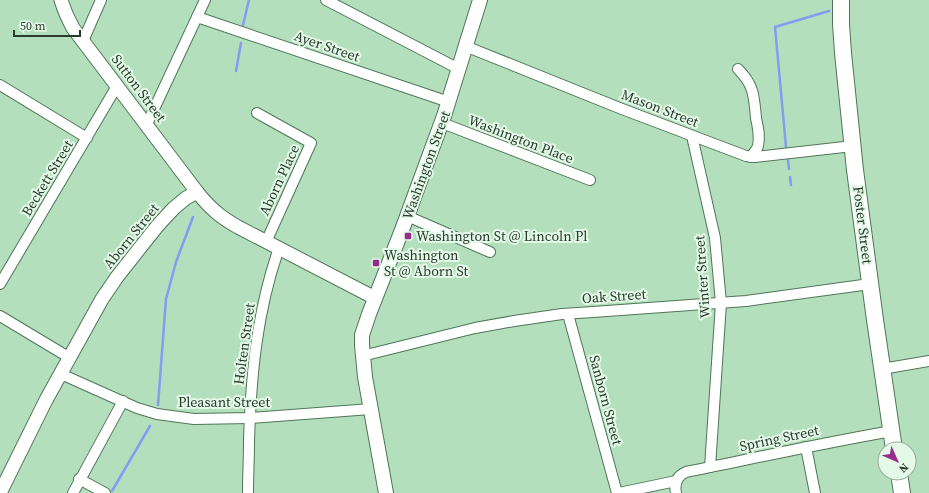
<svg xmlns="http://www.w3.org/2000/svg" width="929" height="493" viewBox="0 0 929 493" font-family="'Source Serif 4',serif">
  <style>
    .lines { fill: none; stroke-linecap: round; stroke-linejoin: round }
    .stream { stroke: #849cf2; stroke-width: 2.5 }
    .minor-casing { stroke: #4f7658; stroke-width: 12 }
    .tertiary-casing { stroke: #4f7658; stroke-width: 15 }
    .secondary-casing { stroke: #4f7658; stroke-width: 16 }
    .primary-casing { stroke: #4f7658; stroke-width: 18 }
    .minor { stroke: #fff; stroke-width: 10 }
    .tertiary { stroke: #fff; stroke-width: 13 }
    .secondary { stroke: #fff; stroke-width: 14 }
    .primary { stroke: #fff; stroke-width: 16 }
    .poi-dot { fill: #962c8f; stroke: #e4f9e8; stroke-width: 1.5 }
    .labels { text-anchor: middle; dominant-baseline: central; stroke-width: 4; stroke-linejoin: round; paint-order: stroke }
    .street-label { font-size: 14px; fill: #293b2d; stroke: #e4f9e8 }
    .poi-label { font-size: 14px; fill: #293b2d; stroke: #e4f9e8; text-anchor: start }
  </style>
  <rect width="100%" height="100%" fill="#b4dfbc"/>
  <g class="lines">
    <g class="stream">
      <polyline points="243,25 249,0"/>
      <polyline points="236,71 241,43"/>
      <polyline points="786,147 775,27 829,11"/>
      <polyline points="788,160 789,169"/>
      <polyline points="790,177 791,185"/>
      <polyline points="158,405 166,299 176,262 193,217"/>
      <polyline points="112,491 150,426"/>
    </g>
    <defs>
      <g id="minor">
        <polyline points="326,0 459,69"/>
        <polyline points="197,17 449,102"/>
        <polyline points="83,41 101,0"/>
        <polyline points="465,46 622,109 746,156 755,157 853,146"/>
        <path d="M738,69c16,16 16,27 18,49 2,9 4,18 2,28 -1,4 -5,7 -7,11"/>
        <polyline points="0,85 87,138"/>
        <polyline points="257,113 311,143 266,242"/>
        <polyline points="442,123 590,180"/>
        <polyline points="147,124 205,0"/>
        <polyline points="692,136 715,238 721,303 710,467"/>
        <polyline points="407,216 490,252"/>
        <polyline points="0,284 117,86"/>
        <polyline points="568,314 617,493"/>
        <polyline points="0,316 70,358"/>
        <polyline points="362,356 475,328 514,321 562,314 593,312 746,301 870,284"/>
        <polyline points="882,369 929,361"/>
        <polyline points="61,374 137,408 157,414 179,417 194,419 250,418 371,409"/>
        <polyline points="806,447 815,493"/>
        <polyline points="79,479 105,493"/>
        <polyline points="73,493 123,401"/>
        <path d="M248,493c0,-17 1,-35 1,-52 2,-67 8,-130 30,-193"/>
        <polyline points="619,493 676,481"/>
        <path d="M676,493c-2,-10 1,-17 10,-21 69,-14 137,-29 206,-41"/>
      </g>
      <g id="tertiary">
        <path d="M61,0c3,10 7,19 12,28l124,164"/>
        <path d="M0,493l46,-93 56,-101 15,-22 26,-33 16,-20 15,-16 12,-10 11,-6c13,16 23,25 41,35l137,71"/>
      </g>
      <polyline id="secondary" points="386,493 365,377 362,345 362,335 369,314 402,230 444,116 480,0"/>
      <g id="primary">
        <polyline points="841,0 841,24 843,53 855,170 875,320 894,449"/>
        <polyline points="899,473 902,493"/>
      </g>
    </defs>
    <use href="#minor" class="minor-casing"/>
    <use href="#tertiary" class="tertiary-casing"/>
    <use href="#secondary" class="secondary-casing"/>
    <use href="#primary" class="primary-casing"/>
    <use href="#minor" class="minor"/>
    <use href="#tertiary" class="tertiary"/>
    <use href="#secondary" class="secondary"/>
    <use href="#primary" class="primary"/>
  </g>
  <g class="poi-dot">
    <rect x="404" y="232" width="8" height="8" rx="2"/>
    <rect x="372" y="259" width="8" height="8" rx="2"/>
  </g>
  <g class="labels">
    <g class="street-label">
      <text transform="translate(327 46) rotate(19)">Ayer Street</text>
      <text transform="translate(139 88) rotate(53)">Sutton Street</text>
      <text transform="translate(660 108) rotate(21)">Mason Street</text>
      <text transform="translate(521 139) rotate(21)">Washington Place</text>
      <text transform="translate(426 165) rotate(-70)">Washington Street</text>
      <text transform="translate(47 178) rotate(-59)">Beckett Street</text>
      <text transform="translate(279 180) rotate(-65)">Aborn Place</text>
      <text transform="translate(863 225) rotate(83)">Foster Street</text>
      <text transform="translate(131 236) rotate(-51)">Aborn Street</text>
      <text transform="translate(702 277) rotate(-94)">Winter Street</text>
      <text transform="translate(614 296) rotate(-4)">Oak Street</text>
      <text transform="translate(244 344) rotate(-82)">Holten Street</text>
      <text transform="translate(606 400) rotate(75)">Sanborn Street</text>
      <text x="224" y="402">Pleasant Street</text>
      <text transform="translate(779 438) rotate(-12)">Spring Street</text>
    </g>
    <g class="poi-label">
      <text x="416" y="236">Washington St @ Lincoln Pl</text>
      <text x="384" y="255">Washington<tspan x="384" dy="16">St @ Aborn St</tspan></text>
    </g>
  </g>
  <g transform="translate(897 461) rotate(135)"><circle r="19" fill="#e4f9e8" stroke="#99ad9d"/>
  <path d="M0-3L7 15L0 10L-7 15Z" fill="#962c8f"/>
  <text y="-6" font-size="11" font-weight="bold" text-anchor="middle" fill="#293b2d">N</text>
  </g>
  <path d="M14 30v6h66v-6" fill="none" stroke="#293b2d" stroke-width="2"/>
  <text x="20" y="30" font-size="12" fill="#293b2d" stroke="#e4f9e8" stroke-width="3" paint-order="stroke">50 m</text>
</svg>
